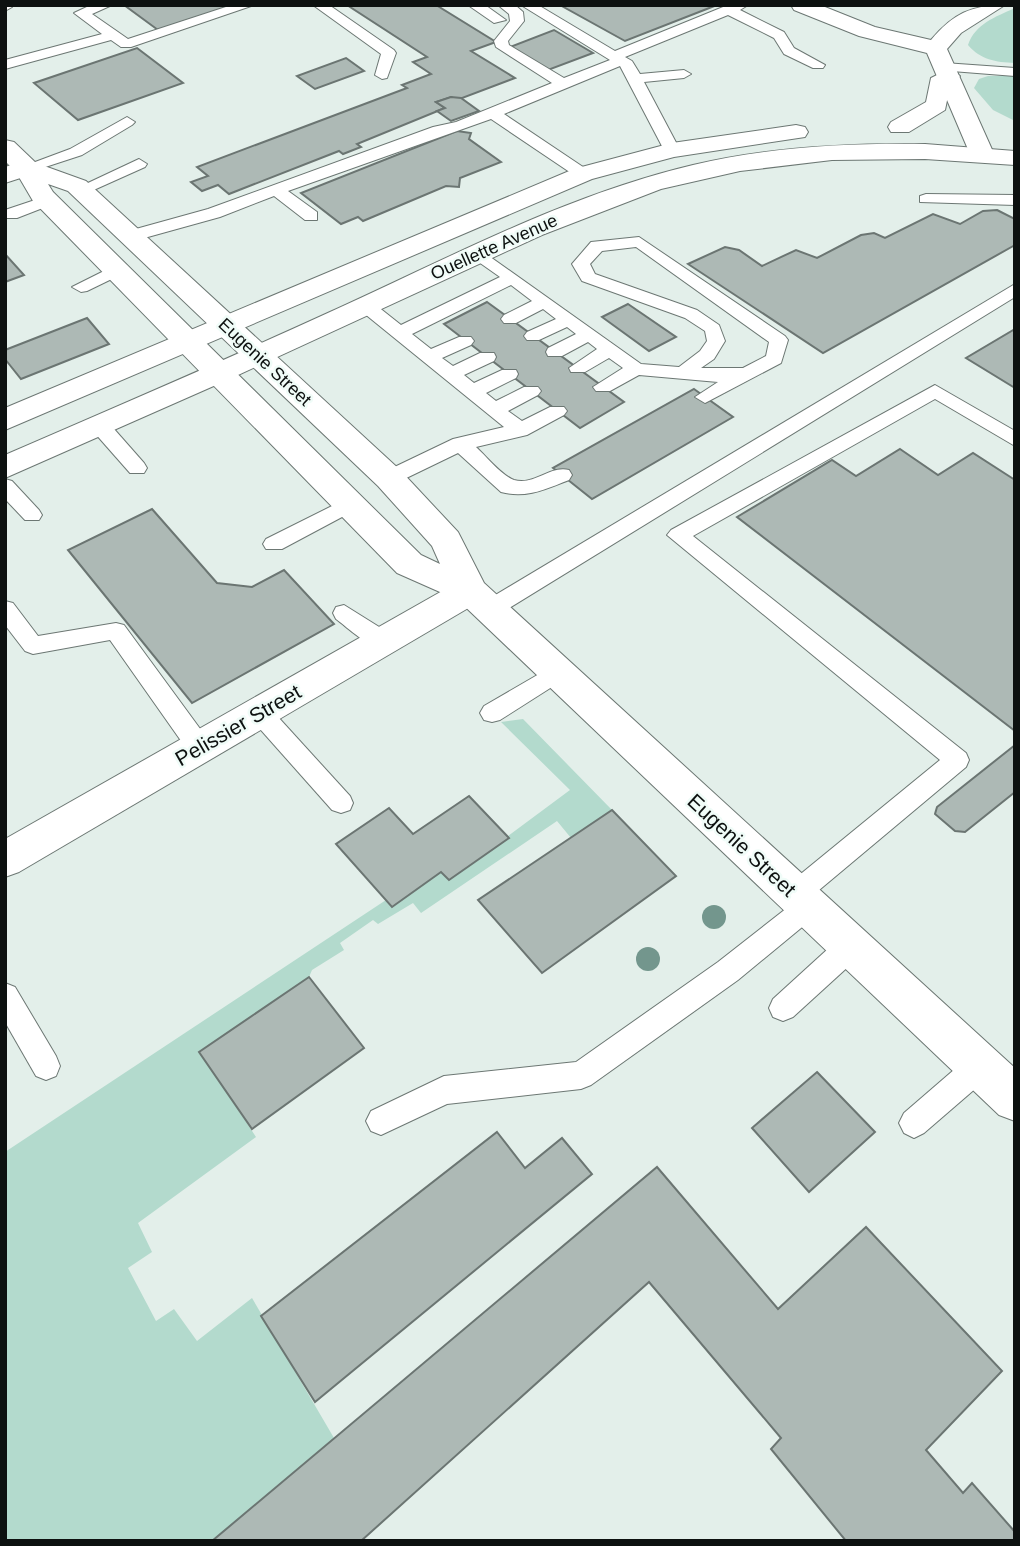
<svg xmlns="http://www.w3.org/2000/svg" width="1020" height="1546" viewBox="0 0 1020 1546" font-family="Arial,sans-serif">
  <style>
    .green { fill: #b3dacd }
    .building { fill: #adb9b5; stroke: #6b7572; stroke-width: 2 }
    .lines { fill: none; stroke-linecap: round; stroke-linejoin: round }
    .lane-casing { stroke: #6c7773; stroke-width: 2 }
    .street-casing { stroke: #6c7773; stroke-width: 2 }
    .secondary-casing { stroke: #6c7773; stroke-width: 2 }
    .primary-casing { stroke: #6c7773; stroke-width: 2 }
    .lane { fill: #fff; fill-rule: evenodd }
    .street { fill: #fff; fill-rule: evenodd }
    .secondary { fill: #fff; fill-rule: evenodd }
    .primary { fill: #fff; fill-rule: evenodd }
    .tree { fill: #73968d }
    .labels { text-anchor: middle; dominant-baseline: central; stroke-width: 5; stroke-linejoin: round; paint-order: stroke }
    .far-street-label { font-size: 18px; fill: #0d1110; stroke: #f0fcf8 }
    .street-label { font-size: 21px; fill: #0d1110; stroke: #f0fcf8 }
  </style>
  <rect width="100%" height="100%" fill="#e3efea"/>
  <g class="green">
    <path d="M1015,8v55c-20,-1 -34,-3 -47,-18 7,-21 27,-28 47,-37z"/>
    <polygon points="988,76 1015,76 1015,121 993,110 974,88 979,79"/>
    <polygon points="523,719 612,810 571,838 557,821 421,913 413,903 378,924 373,920 340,943 344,950 312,970 309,977 200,1052 256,1137 138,1223 152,1252 128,1268 156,1321 174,1309 197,1341 252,1298 334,1438 212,1541 5,1541 5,1152 386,900 393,907 441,872 449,880 570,790 501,722"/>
  </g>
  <g class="building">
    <polygon points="124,5 235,5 158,30"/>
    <polygon points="347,5 436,5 496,42 471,51 515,78 457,100 451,97 436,102 445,108 357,144 361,147 343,154 339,151 229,194 218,185 202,191 191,182 208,176 197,167 407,88 402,85 431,74 413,62 427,57"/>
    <polygon points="560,5 717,5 625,41"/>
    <polygon points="554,30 593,53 548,70 510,47"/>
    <polygon points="137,48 183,83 78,120 34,83"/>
    <polygon points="346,58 364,71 315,89 297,76"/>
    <polygon points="451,97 461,98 479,111 451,121 437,111 445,108 436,102"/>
    <polygon points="457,131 471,133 469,139 501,162 460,178 459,187 446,186 363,221 358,217 341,224 301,193"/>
    <polygon points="997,210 1015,219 1015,245 823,353 688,264 725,247 739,250 762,266 796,250 817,258 861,235 874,233 885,238 933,214 960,224 983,211"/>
    <polygon points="5,254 24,275 5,282"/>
    <polygon points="487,302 624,402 580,428 444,324"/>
    <polygon points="628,304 676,337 649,351 602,317"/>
    <polygon points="87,318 109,344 21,379 5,359 5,350"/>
    <polygon points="1015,329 1015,388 966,358"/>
    <polygon points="694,389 733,417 592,499 553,468"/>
    <polygon points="900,449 938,475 973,453 1015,480 1015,731 737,517 832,460 856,476"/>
    <polygon points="152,509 217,583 252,587 284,570 334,624 192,703 68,550"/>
    <polygon points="1015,745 1015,792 965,832 955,831 935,814 937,807"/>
    <polygon points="469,796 509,838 449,880 441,872 392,907 336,844 389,808 413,834"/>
    <polygon points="612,810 676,876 542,973 478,900"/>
    <polygon points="309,977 364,1048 252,1129 199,1052"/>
    <polygon points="817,1072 875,1132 809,1192 752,1128"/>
    <polygon points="497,1132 525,1168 562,1138 592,1174 315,1402 261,1316"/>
    <polygon points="657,1167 778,1309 866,1227 881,1243 1002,1371 926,1450 963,1493 972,1483 1015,1532 1015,1541 846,1541 771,1449 781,1438 649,1282 361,1541 212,1541"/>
  </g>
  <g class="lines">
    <defs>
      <g id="lane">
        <polygon points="5,5 12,5 12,7 5,11"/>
        <polygon points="91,5 112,5 92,14 128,39 232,5 254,5 131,47 121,47 111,40 5,69 5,60 102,34 74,13"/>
        <polygon points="313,5 329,5 394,50 396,53 387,78 382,79 375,75 381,54"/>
        <polygon points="468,5 485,5 506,20 494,23"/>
        <polygon points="498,5 515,5 523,12 524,21 508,41 509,45 564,78 610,60 521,5 538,5 615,51 728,5 748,5 740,10 784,32 794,48 825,65 823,68 813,68 784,54 774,38 728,15 625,57 632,61 640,74 684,70 691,74 684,78 644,82 680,150 678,153 672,155 664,150 620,66 504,114 589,171 589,177 577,177 491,119 288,191 317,212 317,220 305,220 274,196 220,217 137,240 125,240 123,236 125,232 208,209 433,127 456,122 552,83 496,47 494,41 510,21 509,14"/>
        <polygon points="944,63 1015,68 1015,76 939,70 939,64"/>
        <polygon points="127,117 135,122 132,125 82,155 27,173 19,168 70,149"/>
        <polygon points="139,159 147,164 145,167 87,193 81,195 73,190"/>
        <polygon points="926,194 1015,195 1015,205 920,202 920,196"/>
        <polygon points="47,196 55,201 53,204 17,218 5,218 5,210"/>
        <path d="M639,237l146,99 3,4 -7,23 -76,40 -10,-6 23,-15 -79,-7 -29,16h-14l-3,-4 30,-19 -14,-10 -24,14h-14l-2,-4 28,-19 -9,-7 -26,14h-14l-2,-4 2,-4 28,-14 -9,-7 -28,13h-12l-3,-4 3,-4 29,-13 -13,-10 -27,14h-12l-3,-4 3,-4 28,-14 -21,-16 -99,49 19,15 28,-12h12l3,4 -3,4 -29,13 11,8 27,-13h14l2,4 -2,4 -30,14 10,8 28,-13h14l2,4 -2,4 -30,15 10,8 28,-14h14l3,4 -3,4 -30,16 14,10 28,-14h14l3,4 -3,4 -37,20 -51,12c10,9 26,29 38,33 20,6 36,-15 55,-10l3,5 -3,5c-23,9 -43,19 -68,12l-43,-39 -62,30h-14l-3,-5 3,-5 71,-34 51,-12 -144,-117 -3,-4 3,-4h12l29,23 99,-48 -27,-19 -3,-4 3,-4 6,-1 162,115 38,3 21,-16 7,-10 -2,-10 -20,-13 -103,-37 -10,-17 19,-22zM636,247l133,95 -3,14 -23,12h-42l13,-9 11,-18 -6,-16 -22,-15 -102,-36 -5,-10 12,-13z"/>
        <polygon points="116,265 122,266 125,270 122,274 87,291 81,292 72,287"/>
        <polygon points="1015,284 1015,297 498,615 482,615 479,609 482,603"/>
        <polygon points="935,385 1015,431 1015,446 935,399 693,536 966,753 969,760 966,767 812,896 818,898 822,906 818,914 738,980 591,1085 581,1089 447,1104 381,1135 371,1131 366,1121 371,1111 444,1076 576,1062 718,962 792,904 786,902 782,894 786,886 940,760 667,535 671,530"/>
        <polygon points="100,420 107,421 144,463 147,468 144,473 130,473 93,431 90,426 93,421"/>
        <polygon points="5,479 12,481 39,510 42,515 39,520 25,520 5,499"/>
        <polygon points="350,497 360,504 357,509 282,549 266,549 263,544 266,539"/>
        <polygon points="5,601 13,603 38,636 116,623 124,625 209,741 212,748 209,755 200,758 191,755 110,640 33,654 25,651 5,625"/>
        <path d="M344,605l48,30 3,6 -3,6c-19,6 -41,-17 -56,-28l-3,-6 3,-6z"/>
        <polygon points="558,663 566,666 570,672 566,678 500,720 492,722 484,720 480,713 484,706"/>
        <polygon points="260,704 268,706 350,796 353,803 350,810 341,813 332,810 252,720 248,713 252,706"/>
        <polygon points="851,934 861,937 864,946 861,955 793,1017 783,1021 773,1017 769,1008 773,999 841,937"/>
        <polygon points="5,983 15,987 56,1056 60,1066 56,1076 46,1080 36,1076 5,1022"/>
        <polygon points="980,1052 990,1056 994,1066 990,1076 924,1133 914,1138 904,1133 899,1123 904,1113 970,1056"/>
      </g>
      <g id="street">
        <path d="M791,5h29l55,22 56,13c22,-26 40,-35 74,-35l-44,28 -14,16 47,105 -3,5h-18l-3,-5 -43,-101 -68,-17 -65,-26z"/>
        <polygon points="27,160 36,163 40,168 36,173 5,183 5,167"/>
        <polygon points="470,578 482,582 487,591 482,600 19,872 5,877 5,839 458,582"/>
      </g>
      <path id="secondary" d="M5,140l9,2 22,21 50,18 314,289 58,62 26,51 531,485v53l-16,-6 -541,-515 -61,-27 -364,-372 -17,-29 -11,-11zM48,184l20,7 310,295 54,60 8,18 -19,-9 -368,-363z"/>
      <g id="primary">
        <polygon points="949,69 960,76 950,86 945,110 909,132 891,132 888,127 891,122 926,102 931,78"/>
        <polygon points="796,125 805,127 808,132 805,137 674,157 592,179 5,430 5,408 574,169 672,143"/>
        <path d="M925,144l90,7v14l-90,-6 -93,1 -92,11 -79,18 -119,46 -317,146 -220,97v-23c109,-47 218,-94 325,-143 119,-54 236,-117 363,-147 76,-18 154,-22 232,-21z"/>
      </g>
    </defs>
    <use href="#lane" class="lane-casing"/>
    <use href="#street" class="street-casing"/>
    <use href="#secondary" class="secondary-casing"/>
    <use href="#primary" class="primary-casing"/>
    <use href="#lane" class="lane"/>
    <use href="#street" class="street"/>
    <use href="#secondary" class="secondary"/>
    <use href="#primary" class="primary"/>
  </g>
  <g class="tree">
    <circle cx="714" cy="917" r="12"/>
    <circle cx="648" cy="959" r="12"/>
  </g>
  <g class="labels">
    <g class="far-street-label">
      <text transform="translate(494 247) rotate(-24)">Ouellette Avenue</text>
      <text transform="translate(265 362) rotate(43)">Eugenie Street</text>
    </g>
    <g class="street-label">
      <text transform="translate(238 725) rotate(-30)">Pelissier Street</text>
      <text transform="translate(742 845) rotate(43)">Eugenie Street</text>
    </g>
  </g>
  <rect width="1020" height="1546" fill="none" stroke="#0d1110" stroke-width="14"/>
</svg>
